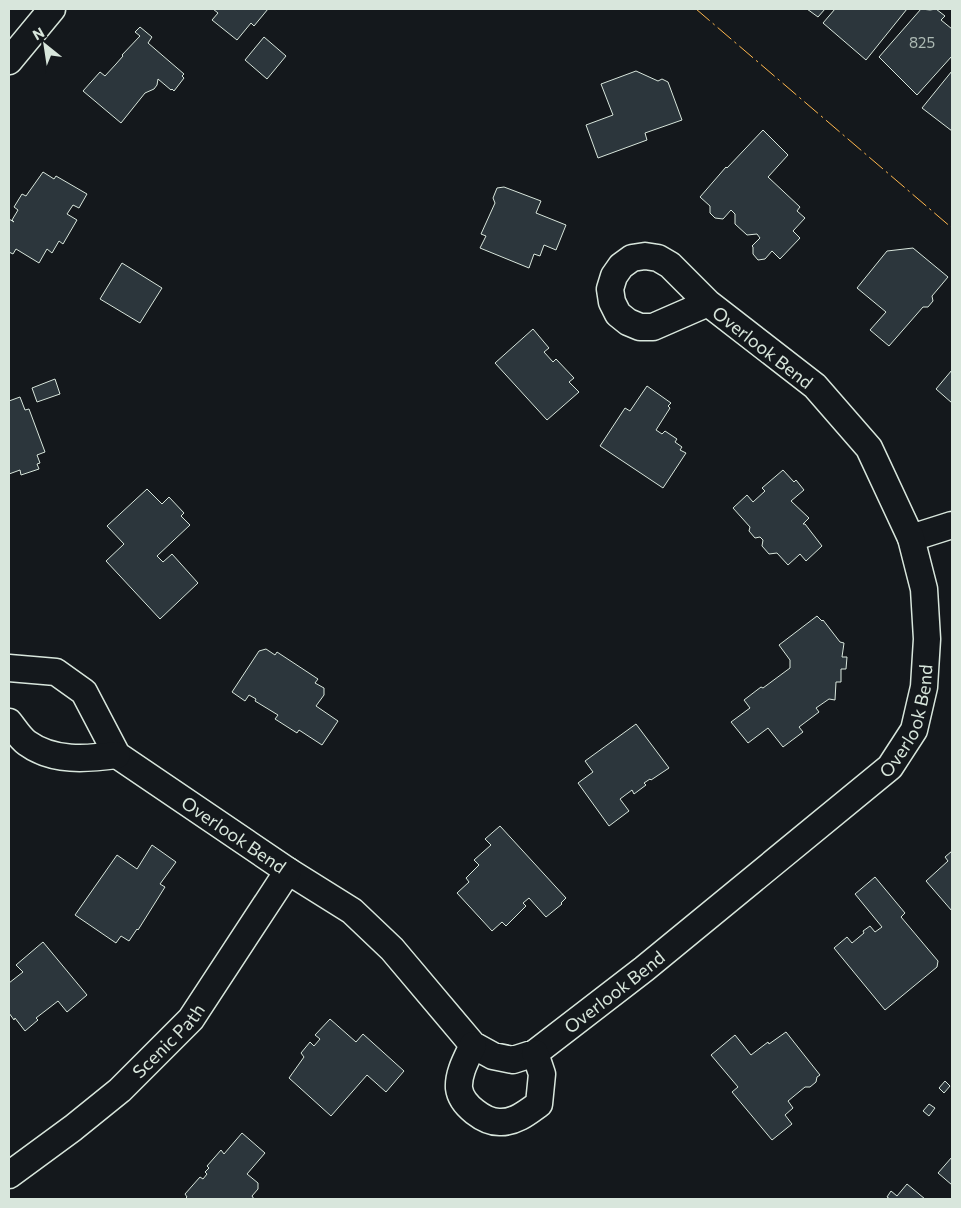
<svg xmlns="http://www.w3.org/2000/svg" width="961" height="1208" viewBox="0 0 961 1208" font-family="Commissioner,sans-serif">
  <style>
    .building { fill: #2c363c; stroke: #d8e6dc }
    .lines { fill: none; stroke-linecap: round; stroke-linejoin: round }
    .minor-casing { stroke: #d8e6dc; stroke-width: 29 }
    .minor { stroke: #14181c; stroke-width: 26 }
    .power { stroke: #ffb74d; stroke-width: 1; stroke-dasharray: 18 4 2.5 4; stroke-linecap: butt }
    .labels { text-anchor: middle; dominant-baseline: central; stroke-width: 4; stroke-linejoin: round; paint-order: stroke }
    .number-label { font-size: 15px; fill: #adbab4 }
    .street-label { font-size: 18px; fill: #d8e6dc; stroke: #14181c }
  </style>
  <rect width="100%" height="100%" fill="#14181c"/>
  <g class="building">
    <polygon points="213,9 268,9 254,26 251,23 237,40 212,20 218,13"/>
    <polygon points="807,9 825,9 818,17"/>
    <polygon points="835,9 907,9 866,60 823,23"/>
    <polygon points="921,9 930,10 936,9 945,16 941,20 952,29 952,56 917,95 879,57"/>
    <polygon points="140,27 152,37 148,43 184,74 182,76 184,78 174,91 172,89 171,90 158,79 157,85 154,89 145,93 121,123 83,91 100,72 105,76 116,64 123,56 122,55 140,36 135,32"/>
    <polygon points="264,37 286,56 267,79 245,60"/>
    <polygon points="636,71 658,81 662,79 668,82 682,120 645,133 647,140 598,158 586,125 613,115 601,84"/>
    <polygon points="952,71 952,131 922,108"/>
    <polygon points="763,130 788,155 768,177 800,207 797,211 805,218 793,231 800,238 780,259 772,251 765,259 758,260 753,254 753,247 752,246 760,238 757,234 747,235 735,224 735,214 731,210 723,219 715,218 710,213 710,206 700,197 726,167 727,168"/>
    <polygon points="43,172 54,179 56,176 87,194 79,208 73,205 67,214 77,220 63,244 59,241 52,253 47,249 39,263 16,249 13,254 9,252 9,219 14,222 12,220 18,210 14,207 22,194 26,196"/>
    <polygon points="504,187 541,201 536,213 566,225 556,250 544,245 540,256 534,254 529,268 480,248 486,236 481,234 495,203 493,198 497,188"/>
    <polygon points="913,248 948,277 932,296 933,301 928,307 923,307 889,346 870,330 886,312 857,288 887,251"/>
    <polygon points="122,263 162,288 140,323 100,299"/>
    <polygon points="533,329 549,348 544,352 553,362 556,359 574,378 569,382 579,392 547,420 495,363"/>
    <polygon points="952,370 952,403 936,389"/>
    <polygon points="55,379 60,394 37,402 32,388"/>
    <polygon points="647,386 671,403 668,406 670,408 656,430 662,434 665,431 677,439 675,442 682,447 680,450 686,453 663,488 600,446 625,408 630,411"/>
    <polygon points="20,397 25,410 29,409 45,452 37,455 40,463 37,464 39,469 21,475 20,470 9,474 9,401"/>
    <polygon points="783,470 794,482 796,480 804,490 791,501 809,518 803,524 805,524 822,546 806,561 800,554 788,565 777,553 769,554 762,546 763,540 760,537 755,538 749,531 750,527 733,508 747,495 753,502 765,491 762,488"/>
    <polygon points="147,489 162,504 169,497 184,513 181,516 190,525 157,556 163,562 172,554 198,583 160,619 106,561 124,544 107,526"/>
    <polygon points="817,616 822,621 823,620 840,642 844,643 842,657 847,657 846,669 841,669 841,682 836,682 835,700 829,699 816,708 819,712 799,727 803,732 783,747 768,728 748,743 731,722 750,708 744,700 761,687 763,688 790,668 790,660 779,645"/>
    <polygon points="266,649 275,655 277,652 318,679 315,683 324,688 324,695 316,706 338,721 322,745 299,730 297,733 275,719 278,715 255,701 256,699 249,695 245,701 232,692 259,651"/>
    <polygon points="636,724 669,768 651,780 650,779 644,783 646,785 634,794 632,790 620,799 629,811 609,826 578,783 593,772 585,761"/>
    <polygon points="500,826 566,898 561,903 562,904 546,917 529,898 523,903 526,906 506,926 502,922 492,931 457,893 469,882 466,878 479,865 474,860 491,845 485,839"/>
    <polygon points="152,845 176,862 160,884 165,887 138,930 137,929 129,941 121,936 116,943 75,915 117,855 137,869"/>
    <polygon points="952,851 952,911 926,881 948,861 945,857"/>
    <polygon points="875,877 905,913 901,917 938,961 937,967 885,1010 834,948 847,937 852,943 864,933 863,931 870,926 875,932 882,927 855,894"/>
    <polygon points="43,942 87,995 67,1012 58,1001 36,1018 38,1020 25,1031 15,1018 14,1020 9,1013 9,983 23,972 16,965"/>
    <polygon points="330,1019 356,1042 363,1034 404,1071 386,1092 367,1075 331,1116 289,1078 304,1057 301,1053 310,1042 314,1046 320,1039 315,1035"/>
    <polygon points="786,1032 820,1075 817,1077 816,1082 810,1087 805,1087 788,1101 793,1108 785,1115 792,1124 772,1140 732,1092 738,1087 711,1055 735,1035 751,1055 768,1042 769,1044"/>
    <polygon points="945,1081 950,1086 944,1093 939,1088"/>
    <polygon points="929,1104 935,1108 929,1116 923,1111"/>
    <polygon points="242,1133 265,1153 247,1174 258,1183 258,1189 252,1196 254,1199 185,1199 187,1197 185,1194 200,1177 203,1179 207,1174 205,1172 209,1168 207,1166 221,1150 224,1154"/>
    <polygon points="952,1157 952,1185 938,1173"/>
    <polygon points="907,1184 925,1199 890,1199 887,1197 891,1191 897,1196"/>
  </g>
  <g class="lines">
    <defs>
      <g id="minor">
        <polyline points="9,61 52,9"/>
        <polyline points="911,538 952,525"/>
        <path id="s1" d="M9,668l47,4 28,20 33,63 171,116 64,40 40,38 81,96 20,11 20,4 22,-7 109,-84 246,-202 24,-37 10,-43 3,-48 -3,-50 -13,-51 -42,-90 -54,-62 -107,-83 -38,-38 -12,-7 -13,-2 -13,2 -11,8 -7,10 -4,13 2,13 6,12 10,8 12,5h13l55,-24"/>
        <path d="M9,722c5,6 11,16 18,21 26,19 60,16 90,12"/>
        <path d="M473,1045c-6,13 -15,28 -14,43 2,17 26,35 42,34 15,0 27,-10 38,-18l3,-30 -7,-21"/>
        <path id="s2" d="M9,1175l64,-47 47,-38 71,-71 97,-148"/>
      </g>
    </defs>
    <use href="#minor" class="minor-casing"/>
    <use href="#minor" class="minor"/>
    <polyline class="power" points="696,9 952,228"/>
  </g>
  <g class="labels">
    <g class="number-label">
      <text x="922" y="42">825</text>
    </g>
    <g class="street-label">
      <text transform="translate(763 347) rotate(38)">Overlook Bend</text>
      <text stroke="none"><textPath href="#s1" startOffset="1188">Overlook Bend</textPath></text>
      <text stroke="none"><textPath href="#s1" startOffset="294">Overlook Bend</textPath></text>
      <text stroke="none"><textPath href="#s1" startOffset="782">Overlook Bend</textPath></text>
      <text stroke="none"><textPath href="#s2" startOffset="209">Scenic Path</textPath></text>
    </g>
  </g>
  <rect width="961" height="1208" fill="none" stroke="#d8e6dc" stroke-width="20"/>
  <g transform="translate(45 45) rotate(330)" stroke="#14181c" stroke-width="4" paint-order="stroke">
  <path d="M0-4L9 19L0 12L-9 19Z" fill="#d8e6dc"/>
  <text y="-8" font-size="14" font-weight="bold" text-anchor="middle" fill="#d8e6dc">N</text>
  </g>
</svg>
